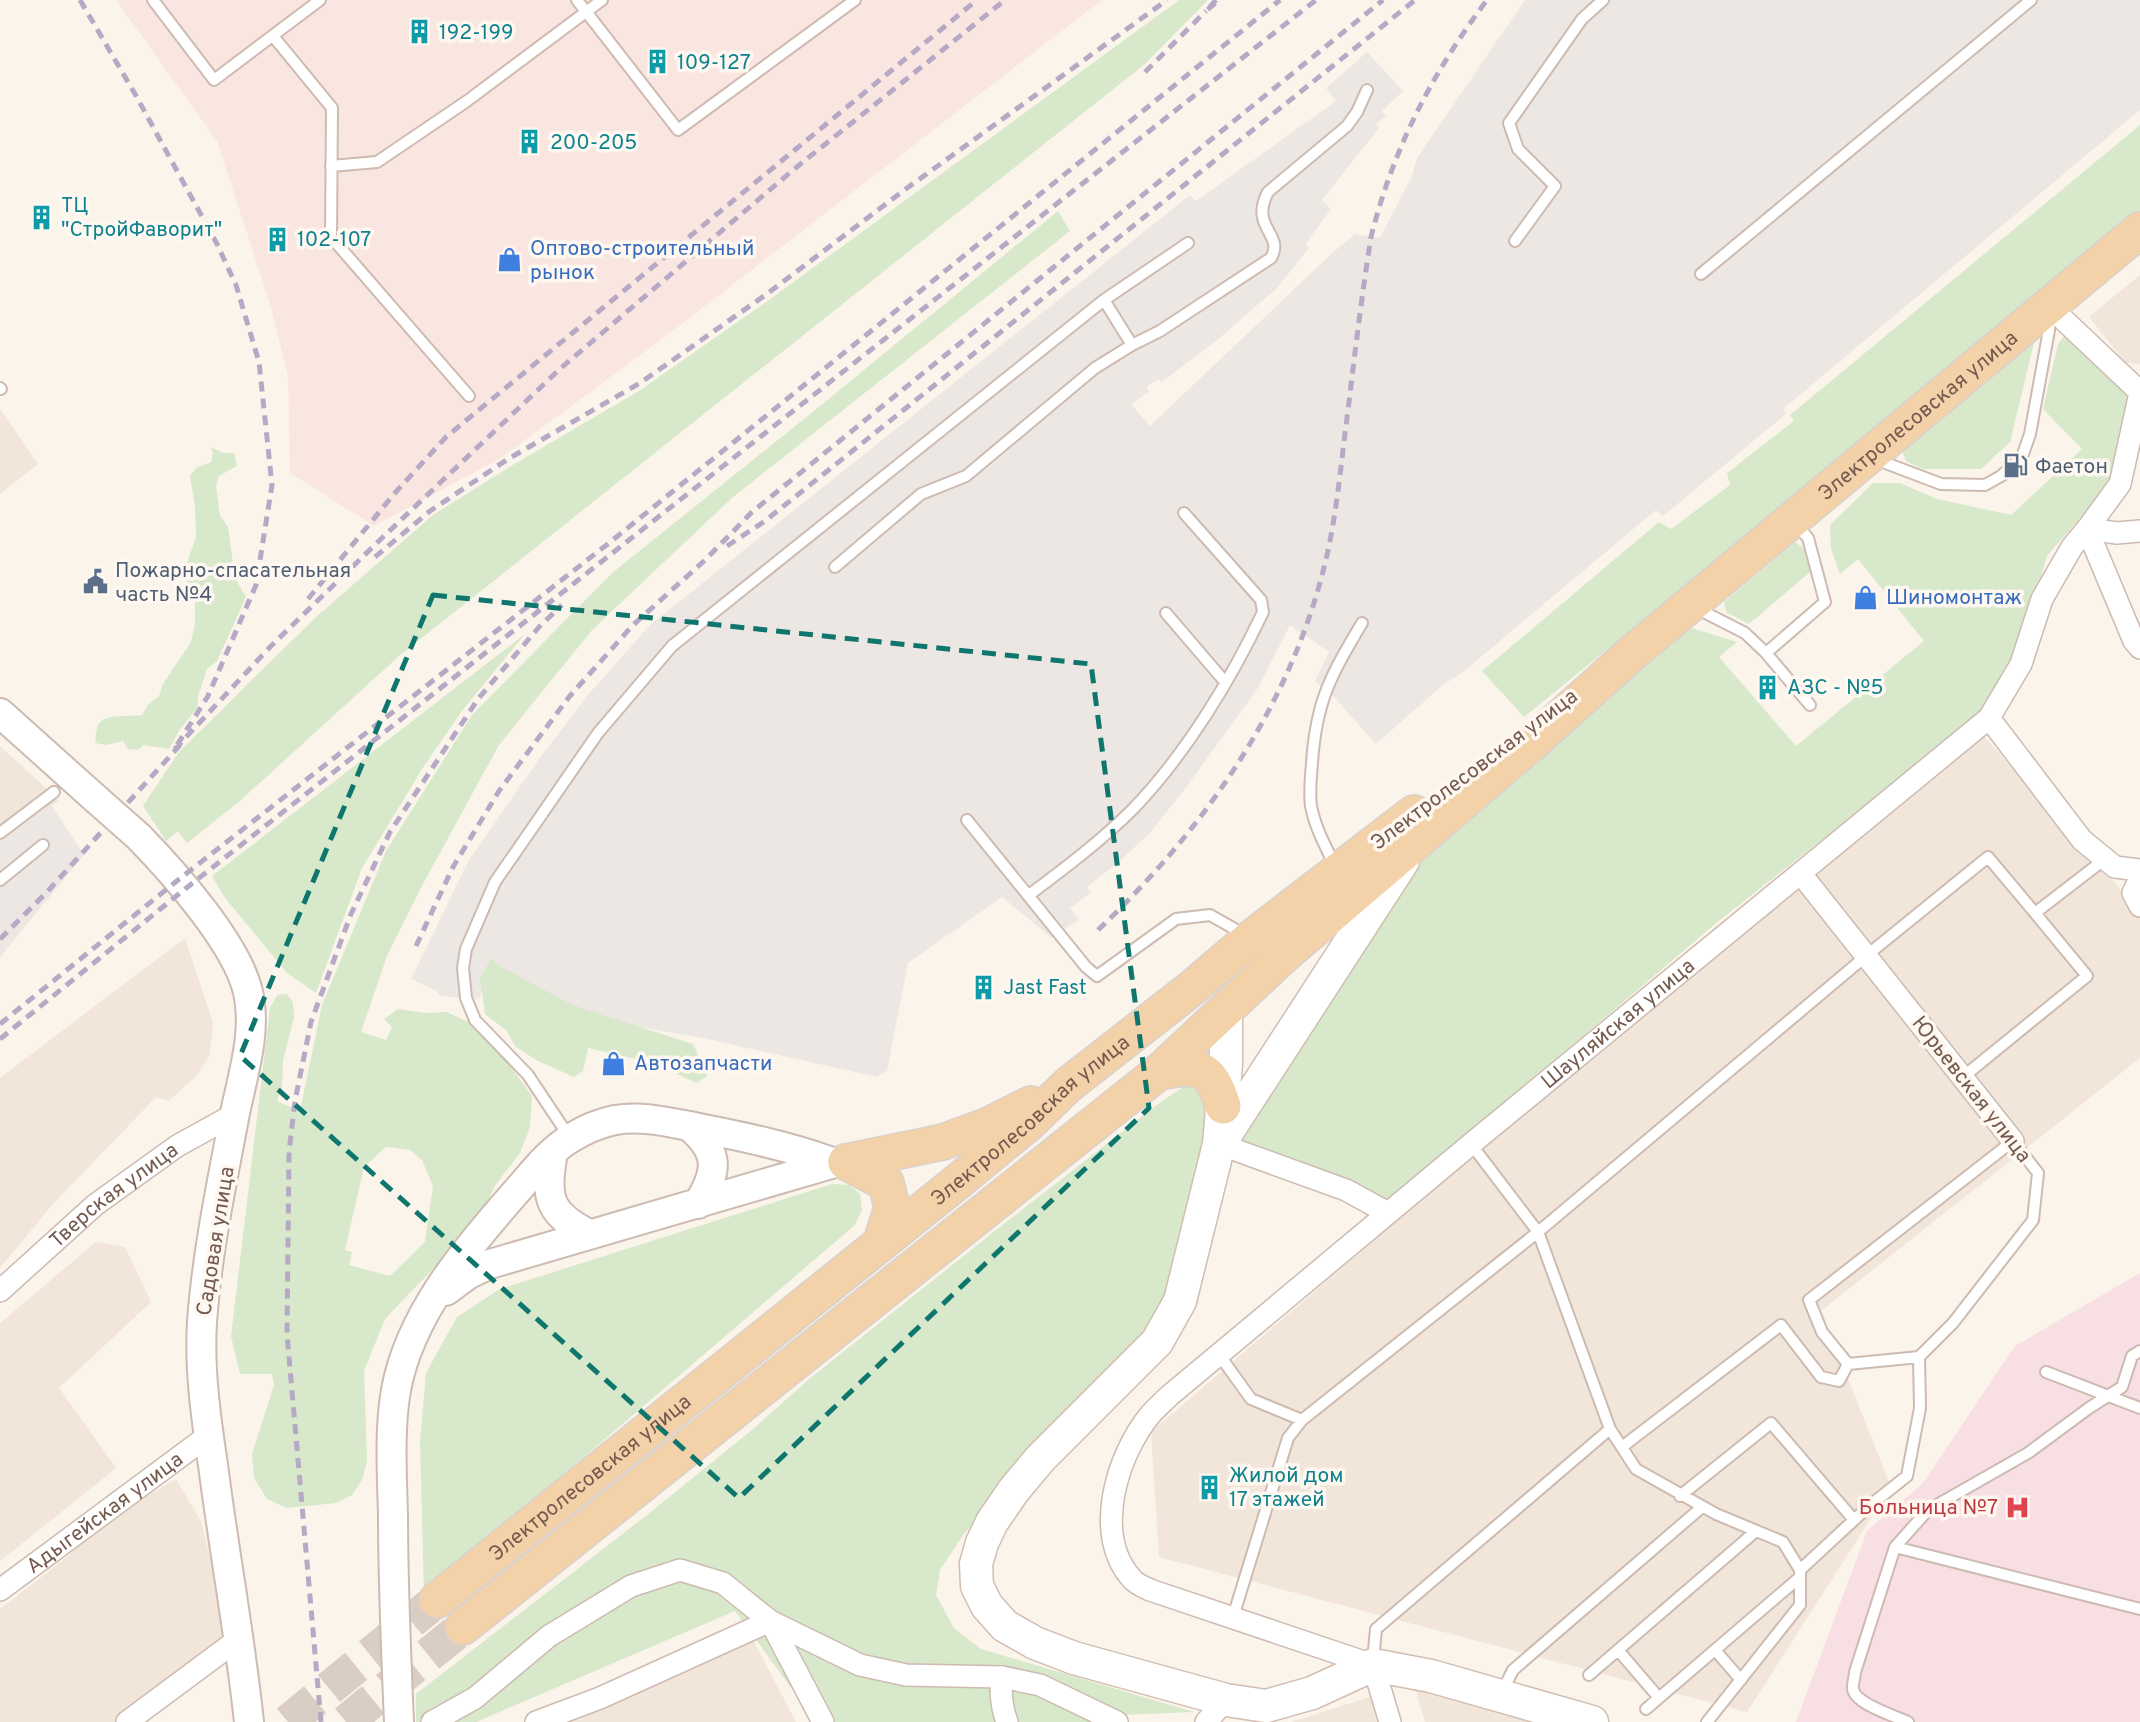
<svg xmlns="http://www.w3.org/2000/svg" width="2140" height="1722" viewBox="0 0 2140 1722" font-family="Overpass,sans-serif">
<rect width="100%" height="100%" fill="#fbf4eb"/>
<path fill="#f2e5da" d="M2140,275V364L2126,363L2089,317Z
M0,409L38,464L0,494Z
M1974,725L2140,911V1058L1821,1311L1891,1487L1747,1712L1159,1557L1151,1432Z
M0,746L59,800L0,847Z
M185,938L213,1023L210,1054L198,1074L169,1101L156,1097L52,1205L0,1268V1078Z
M96,1242L125,1247L151,1302L59,1388L116,1468L0,1561V1323Z
M176,1479L201,1521L230,1637L115,1722H0V1609L62,1561L116,1514Z
M752,1638L796,1722H569Z
M1414,1684L1530,1722H1425Z
M1373,1696L1380,1722H1291Z"/>
<path fill="#fae6e0" d="M116,0H1102L666,336L501,458L374,526L290,473L288,377L271,307L217,141Z"/>
<path fill="#ede7e3" d="M1525,0H2140V110L1783,409L1786,414L1663,516L1656,510L1463,672L1443,685L1376,744L1333,696L1315,681L1329,652L1290,625L1258,688L1184,790L1150,833L1115,865L1087,887L1091,892L1070,908L1079,919L1052,938L1002,897L908,963L887,1071L877,1077L712,1040L514,1004L500,966L478,999L440,996L435,990L411,979L469,860L539,759L587,696L651,624L1190,195L1196,201L1336,101L1326,88L1367,52L1403,91L1382,111L1386,116L1376,124L1379,128L1322,200L1331,209L1306,243L1309,248L1278,287L1217,340L1161,383L1159,379L1147,386L1149,392L1131,404L1150,426L1329,256L1355,234L1380,238L1412,176L1417,158Z
M48,800L84,855L0,957V839Z"/>
<path fill="#f8dfe4" d="M2140,1273V1722H1796L1867,1531L1923,1483L2015,1346Z"/>
<path fill="#d8e8ca" fill-rule="evenodd" d="M1179,0H1208L1145,64L399,656L241,800L187,843L178,831L166,841L143,806L179,752L316,617L433,515L511,466L639,391L769,300Z
M2140,125V217L1524,717L1482,671L1659,522L1671,529L1730,485L1727,473L1794,421L1790,415Z
M1058,211L1070,231L733,497L592,630L499,745L423,884L387,956L361,1032L386,1040L392,1027L384,1019L398,1009L425,1013L447,1012L470,1023L506,1060L532,1096L530,1127L520,1153L494,1187L484,1212L450,1251L385,1319L364,1371L367,1461L362,1480L352,1495L336,1503L287,1508L267,1499L254,1478L252,1454L274,1385L272,1374H240L231,1336L270,1008L277,995L287,994L293,1002L294,1018L283,1060L282,1088L277,1101L300,1111L322,1005L386,851L472,715L612,573L809,415ZM386,1147L410,1150L422,1160L433,1186L425,1242L390,1276L349,1265L352,1252L345,1250L364,1167Z
M2065,335L2133,397L2112,481L2047,556L2015,663L1982,713L1715,924L1386,1204L1231,1139L1414,858L1682,625L1737,642L1719,657L1796,746L1924,641L1858,559L1840,574L1831,549L1830,525L1873,483H1900L1937,499L2011,515L2082,449L2043,409L2058,344Z
M2035,339L2010,442L1981,469H1923L1906,461L1902,450Z
M211,447L223,453H234L237,466L219,476L216,486L220,516L228,527L235,578L246,597L217,661L207,669L198,696L197,708L179,731L169,749L143,745L138,750L128,749L123,741L107,745L95,743C96,738 96,729 98,725C104,713 130,717 142,715L148,705L159,696L163,684L191,642L195,623V596L183,574L196,537L195,507L190,476L196,468L211,462L213,453Z
M1795,542L1803,548L1810,572L1749,624L1726,612L1724,602Z
M525,634L462,711L424,766L362,868L316,993L287,973L225,898L212,876Z
M492,958L500,966L572,1005L693,1044L707,1076L697,1083L653,1063L588,1048L583,1071L574,1077L536,1060L515,1046L507,1031L485,1014L480,977Z
M1186,1085H1199L1211,1105L1171,1304L963,1535L940,1570L936,1595L954,1628L981,1649L1194,1712L1121,1715L1122,1722H816L735,1611L476,1722H416V1694L652,1511L753,1429L808,1380L996,1230L1158,1104Z
M832,1184L849,1185L860,1194L862,1210L855,1225L424,1594L420,1441L426,1373L457,1317L500,1289Z"/>
<g fill="none" stroke-linecap="round" stroke-linejoin="round">
<path stroke="#dacec4" stroke-width="35" stroke-dasharray="35 18" stroke-linecap="butt" d="M288,1722L437,1600
M346,1722L463,1627"/>
<defs>
<path id="service" d="M153,0L214,80L320,0
M577,0L678,130L855,0
M273,36L332,108L331,237L469,396
M331,166L377,162L467,101L602,0
M1515,241L1555,186L1518,149L1509,123L1582,19L1603,0
M1701,274L2031,0
M1104,300L1132,345L1160,331L1271,258C1285,234 1249,228 1268,192L1347,126L1357,112L1367,90
M0,388L1,389
M1875,459L1941,484L1985,485L2001,476L2022,457L2030,434L2049,330V316
M835,567L921,494L966,476L1095,368L1132,345
M1696,608L1745,633L1766,653L1825,602L1808,538L1794,522
M1166,613L1225,682
M1766,653L1810,705
M967,820L1086,967L1097,976L1176,919L1210,915L1233,928L1242,937
M0,833L54,792
M1335,866C1326,847 1315,828 1311,806C1309,792 1311,777 1312,763C1316,701 1331,675 1362,623
M0,880L43,845
M1029,895C1065,868 1101,841 1133,809C1185,755 1231,680 1263,612L1261,600L1184,513
M1963,1077L2087,976L2035,913L2105,859
M570,1138L528,1075L475,1020L466,998L463,968L466,949L495,882L598,733L672,646L1104,300L1188,243
M1220,1356L1251,1399L1302,1420L1538,1232L1471,1144
M1848,1364L1919,1357
M2046,1372L2140,1408
M1610,1429L1538,1232L1866,956L1988,857L2035,913
M1622,1447L1781,1325L1821,1377L1839,1381L1848,1364L1822,1332L1809,1300L2013,1141L2038,1173L2033,1220L1953,1323L1919,1357L1920,1408L1907,1476L1868,1507L1800,1570V1605L1707,1722
M1680,1496L1771,1423L1854,1520
M1895,1547L2140,1609
M1233,1617L1288,1438L1302,1420
M1618,1650L1659,1698
M1715,1650L1741,1680
M1373,1661L1376,1629L1610,1429L1636,1469L1716,1514L1783,1542L1800,1570
M1589,1675L1756,1531
M1502,1692L1513,1670L1702,1507
M1646,1709L1800,1577
M1908,1722C1895,1716 1855,1704 1853,1689C1852,1685 1855,1677 1855,1672L1895,1547L1928,1510L2028,1453L2089,1408L2122,1387L2132,1356L2140,1351"/>
<g id="minor">
<path d="M2049,306L2140,392"/>
<path d="M2140,393L2120,484L2087,529L2134,641L2140,648"/>
<path d="M1989,718L2082,840L2115,867L2140,870"/>
<path d="M1801,874L2013,1141"/>
<path d="M2140,878L2133,893L2140,906"/>
<path d="M1219,1144L1346,1190L1388,1213"/>
<path id="s1" d="M0,1291L95,1205L177,1146L235,1114"/>
<path id="s2" d="M0,1590L209,1435"/>
<path d="M1002,1677C1000,1693 1001,1706 1007,1722"/>
<path d="M127,1722L240,1638"/>
<path d="M432,1722L475,1698L549,1636L631,1586L680,1570L723,1583L770,1621L860,1665L906,1675L1002,1677L1040,1685L1117,1722"/>
<path d="M536,1722L600,1698L770,1621L823,1722"/>
<path d="M1206,1722L1226,1700"/>
<path id="s3" d="M1390,1722L1373,1665L1150,1590C1144,1587 1136,1584 1132,1579C1092,1535 1117,1455 1150,1415C1156,1408 1163,1402 1169,1396L1471,1144L1989,718L2021,664L2042,599L2072,547L2087,529L2117,533L2140,531"/>
</g>
<path id="tertiary" d="M0,713L96,799
M139,837C174,873 237,944 248,992C257,1032 243,1074 235,1113C222,1182 207,1252 202,1322C199,1369 206,1418 213,1465C224,1551 240,1636 249,1722
M690,1127C720,1153 718,1171 698,1204
M553,1152C545,1196 547,1213 589,1234
M446,1291L469,1274L490,1264L838,1162
M399,1722C396,1653 393,1585 393,1516C392,1475 389,1430 396,1390C410,1314 465,1250 515,1193C532,1174 549,1151 571,1138C584,1130 600,1123 615,1120C643,1115 672,1123 699,1128C744,1137 788,1146 832,1162"/>
<path id="secondary" d="M1226,1011V1064L1219,1144L1180,1301L1157,1342L1040,1459L1014,1490L992,1522L982,1543L976,1564L977,1586L987,1606L1005,1626L1035,1643L1074,1658L1226,1700L1266,1706L1312,1693L1373,1665L1431,1676L1592,1722
M1222,1140L1403,861"/>
<g id="primary">
<path d="M1159,1072C1199,1064 1210,1065 1223,1106"/>
<path d="M846,1162L943,1142L989,1125L1031,1104"/>
<path d="M846,1162L886,1183L892,1207L881,1243"/>
<path id="s4" d="M437,1600L956,1183L1030,1122L1068,1085L1192,988L1246,942L1414,813"/>
<path id="s5" d="M463,1627L1159,1072L1284,955L1534,741L1631,654L2140,230"/>
</g>
</defs>
<use href="#service" stroke="#cdbbb1" stroke-width="14"/>
<use href="#minor" stroke="#cdbbb1" stroke-width="24"/>
<use href="#tertiary" stroke="#cdbbb1" stroke-width="32"/>
<use href="#secondary" stroke="#d2bdb1" stroke-width="35"/>
<use href="#primary" stroke="#d8d1ce" stroke-width="38"/>
<use href="#service" stroke="#fff" stroke-width="10"/>
<use href="#minor" stroke="#fff" stroke-width="21"/>
<use href="#tertiary" stroke="#fff" stroke-width="28"/>
<use href="#secondary" stroke="#fff" stroke-width="32"/>
<use href="#primary" stroke="#f4d2a9" stroke-width="35"/>
<path stroke="#b6a9c5" stroke-width="5" stroke-dasharray="10 7" stroke-linecap="butt" d="M80,0L135,94L217,244L236,285L259,362L272,485L256,585L208,696L174,750L271,646L383,537L561,368L793,170L1005,0
M1216,0L1206,11L1219,0
M1145,72L1206,11
M727,546L765,521L1415,0
M375,557L430,511L508,459L640,383L764,296L903,191L1167,0
M308,599L394,494L446,437L977,0
M1098,930C1208,826 1297,697 1329,546C1338,501 1342,455 1348,410C1355,352 1362,294 1371,237C1393,149 1432,73 1487,0
M0,939L47,892L181,744
M416,946L453,867L499,791L569,697L633,625L704,561L752,512L1383,0
M0,1024L178,880L609,543L1280,0
M0,1039L185,889L1316,0
M321,1722L287,1334L289,1152L295,1101L311,1022L351,914L390,832L478,699L539,627L562,605"/>
<defs>
<path id="tertiary-bridge" d="M96,799L139,837"/>
</defs>
<use href="#tertiary-bridge" stroke="#cdbbb1" stroke-width="32" stroke-linecap="butt"/>
<use href="#tertiary-bridge" stroke="#fff" stroke-width="28"/>
</g>
<path fill="none" stroke="#0f766e" stroke-width="5" stroke-dasharray="14 9" stroke-linejoin="round" d="M433,595L1091,664L1149,1108L739,1498L240,1056Z"/>
<defs>
<symbol id="building-bare" viewBox="-9 -9 18 18"><path d="M-4-6H4V6H1V3H-1V6H-4ZM-2.5-4.3h1.7v1.8h-1.7ZM.8-4.3h1.7v1.8H.8ZM-2.5-1h1.7V.8h-1.7ZM.8-1h1.7V.8H.8Z" fill="#0f9aa8" stroke="#fef8f1" stroke-width="2.5" paint-order="stroke"/></symbol>
<symbol id="shop-bare" viewBox="-9 -9 18 18"><path d="M-5-2.5h2.3a2.7 3.5 0 0 1 5.4 0H5L5.5 6h-11ZM-1.5-2.5h3a1.5 2.3 0 0 0-3 0Z" fill="#3f7fe0" stroke="#fef8f1" stroke-width="2.5" paint-order="stroke"/></symbol>
<symbol id="fuel-bare" viewBox="-9 -9 18 18"><path d="M-5.5-6h7V0h2V4h1.3V-2.5L3-4.5l.8-.8L6-3V5H2.5V1h-1V6h-7ZM-4.2-4.7v3.2H.2V-4.7Z" fill="#5c6f8a" stroke="#fef8f1" stroke-width="2.5" paint-order="stroke"/></symbol>
<symbol id="civic-bare" viewBox="-9 -9 18 18"><path d="M-.6-6.5H3V-4.5H.6V-3L4-1V1h2V6H-6V1h2V-1L-.6-3ZM-1.2 2.5V6h2.4V2.5Z" fill="#5c6f8a" stroke="#fef8f1" stroke-width="2.5" paint-order="stroke"/></symbol>
<symbol id="hospital-bare" viewBox="-9 -9 18 18"><path d="M-5-5h3v3.5h4V-5h3V5h-3V1.5h-4V5h-3Z" fill="#e0444e" stroke="#fef8f1" stroke-width="2.5" paint-order="stroke"/></symbol>
</defs>
<g fill-rule="evenodd">
<use href="#building-bare" x="402" y="14" width="35" height="35"/>
<use href="#building-bare" x="640" y="44" width="35" height="35"/>
<use href="#building-bare" x="512" y="124" width="35" height="35"/>
<use href="#building-bare" x="24" y="200" width="35" height="35"/>
<use href="#building-bare" x="260" y="222" width="35" height="35"/>
<use href="#shop-bare" x="492" y="242" width="35" height="35"/>
<use href="#fuel-bare" x="1998" y="448" width="35" height="35"/>
<use href="#civic-bare" x="78" y="564" width="35" height="35"/>
<use href="#shop-bare" x="1848" y="580" width="35" height="35"/>
<use href="#building-bare" x="1750" y="670" width="35" height="35"/>
<use href="#building-bare" x="966" y="970" width="35" height="35"/>
<use href="#shop-bare" x="596" y="1046" width="35" height="35"/>
<use href="#building-bare" x="1192" y="1470" width="35" height="35"/>
<use href="#hospital-bare" x="2000" y="1490" width="35" height="35"/>
</g>
<g text-anchor="middle" stroke-width="7" stroke-linejoin="round" paint-order="stroke">
<g font-size="21" fill="#0d838f" stroke="#fef8f1" text-anchor="start">
<text x="439" y="39">192-199</text>
<text x="677" y="69">109-127</text>
<text x="550" y="149">200-205</text>
<text x="61" y="212">ТЦ<tspan x="61" dy="24">"СтройФаворит"</tspan></text>
<text x="297" y="246">102-107</text>
<text x="1787" y="694">АЗС - №5</text>
<text x="1003" y="994">Jast Fast</text>
<text x="1229" y="1482">Жилой дом<tspan x="1229" dy="24">17 этажей</tspan></text>
</g>
<g font-size="21" fill="#366cbe" stroke="#fef8f1" text-anchor="start">
<text x="530" y="255">Оптово-строительный<tspan x="530" dy="24">рынок</tspan></text>
<text x="1886" y="604">Шиномонтаж</text>
<text x="634" y="1070">Автозапчасти</text>
</g>
<g font-size="21" fill="#755a4f" stroke="#fef8f1">
<text dy="7" stroke="none"><textPath href="#s5" startOffset="1894">Электролесовская улица</textPath></text>
<text transform="translate(1474 769) rotate(-37)" y="7">Электролесовская улица</text>
<text dy="7" stroke="none"><textPath href="#s3" startOffset="1104">Шауляйская улица</textPath></text>
<text transform="translate(1972 1089) rotate(52)" y="7">Юрьевская улица</text>
<text dy="7" stroke="none"><textPath href="#s4" startOffset="763">Электролесовская улица</textPath></text>
<text dy="7" stroke="none"><textPath href="#s1" startOffset="149">Тверская улица</textPath></text>
<text transform="translate(215 1241) rotate(-81)" y="7">Садовая улица</text>
<text dy="7" stroke="none"><textPath href="#s4" startOffset="196">Электролесовская улица</textPath></text>
<text dy="7" stroke="none"><textPath href="#s2" startOffset="130">Адыгейская улица</textPath></text>
</g>
<g font-size="21" fill="#4e5e75" stroke="#fef8f1" text-anchor="start">
<text x="2035" y="473">Фаетон</text>
<text x="115" y="577">Пожарно-спасательная<tspan x="115" dy="24">часть №4</tspan></text>
</g>
<g font-size="21" fill="#be3a42" stroke="#fef8f1" text-anchor="end">
<text x="1998" y="1514">Больница №7</text>
</g>
</g>
</svg>
